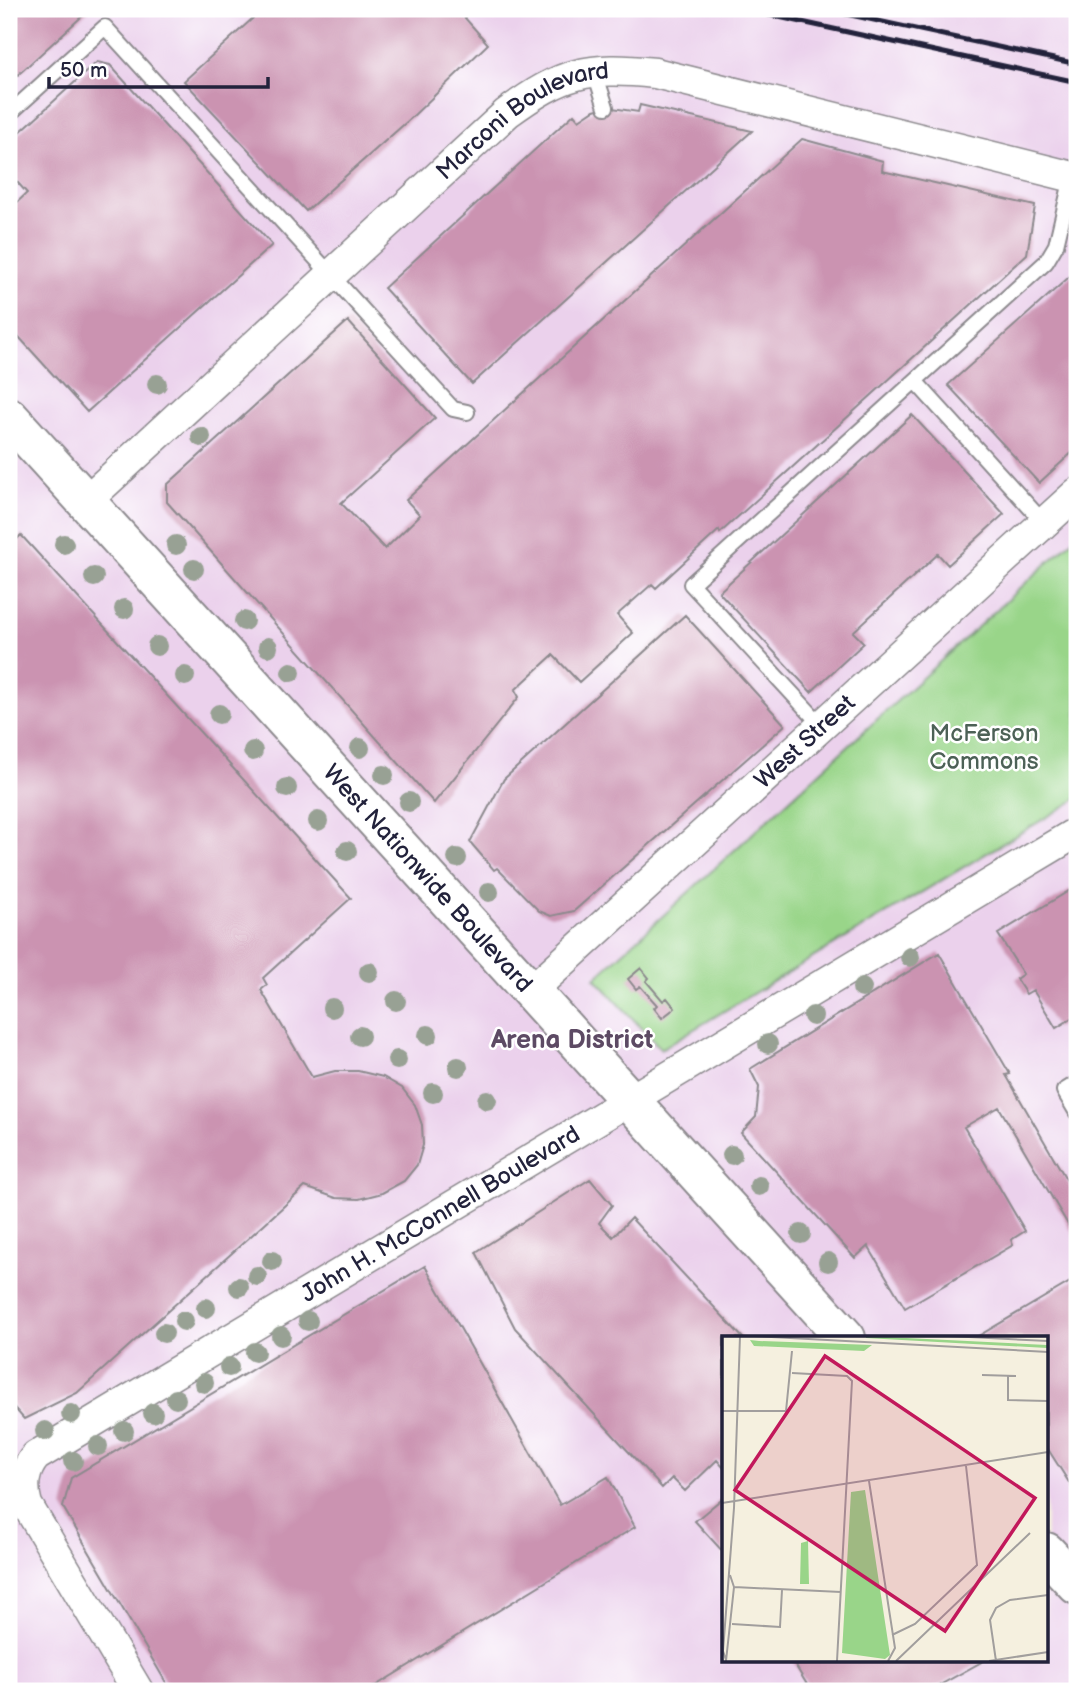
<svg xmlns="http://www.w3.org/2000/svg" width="1086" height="1700" viewBox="0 0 1086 1700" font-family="'Balsamiq Sans',sans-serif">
<rect width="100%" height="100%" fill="#fff"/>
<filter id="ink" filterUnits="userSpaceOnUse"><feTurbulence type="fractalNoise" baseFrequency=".0143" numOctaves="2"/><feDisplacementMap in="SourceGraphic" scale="14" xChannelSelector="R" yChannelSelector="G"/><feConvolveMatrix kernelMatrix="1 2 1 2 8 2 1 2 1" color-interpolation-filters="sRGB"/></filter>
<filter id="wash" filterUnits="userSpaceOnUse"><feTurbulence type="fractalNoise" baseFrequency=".00686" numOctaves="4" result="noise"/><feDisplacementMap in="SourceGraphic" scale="28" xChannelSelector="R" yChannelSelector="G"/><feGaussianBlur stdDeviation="1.57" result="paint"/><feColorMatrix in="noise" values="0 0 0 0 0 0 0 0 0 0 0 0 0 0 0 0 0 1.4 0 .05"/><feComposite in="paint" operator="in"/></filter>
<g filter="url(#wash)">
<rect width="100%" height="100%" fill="#f5f0df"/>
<path fill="#ebd1ec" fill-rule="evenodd" d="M9,9H1077V536L596,978L661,1049L1077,799V1691H9ZM724,1338H1046V1660H724Z"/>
<path fill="#99d589" stroke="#5e7c62" stroke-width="2" d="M1077,536V799L661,1049L595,978Z"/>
<g id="blocks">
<path fill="#cb93b1" d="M9,9H90L9,83Z
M263,9H457L488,44L410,119L306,211L184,81Z
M97,62L110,65L272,245L87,412L9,326V210L27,193L9,173V142Z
M640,105L752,131L472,384L384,288L574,114L579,120L594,110L606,107L638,112Z
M802,139L883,161L882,171L1035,206L1027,254L720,533L719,530L656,588L652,584L617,615L633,633L579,682L553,655L515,690L519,697L434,803L167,502V485L348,321L435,418L341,503L385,549L420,515L406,500Z
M1077,270V448L1039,483L948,385Z
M912,415L1004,514L948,565L938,554L853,632L864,643L811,692L719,592Z
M21,535L351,898L263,978L267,985L261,990L312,1077L335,1071H358L383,1077L402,1088L415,1105L422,1125L423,1145L417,1165L404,1181L382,1193L359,1199L336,1198L305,1187L77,1393L24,1419L9,1402V547Z
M685,615L785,725L574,911L551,916L539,911L497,868L494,870L470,842L504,779Z
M1077,886V1015L1056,1028L1033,990L1026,994L1016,979L1023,974L998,934Z
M939,953L1010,1074L1006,1075L1077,1198V1240L999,1107L964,1127L1025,1231L1011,1240L1013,1245L905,1308L868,1246L855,1258L741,1133L756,1117L759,1087L750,1069Z
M641,968L649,978L646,981L663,1001L667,998L675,1008L662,1018L654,1008L657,1005L640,986L636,989L628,979Z
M590,1179L612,1205L599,1223L613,1237L631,1218L743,1338H724V1468L717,1460L685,1491L672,1478L662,1488L515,1328L476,1252Z
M425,1266L560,1505L608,1477L635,1527L367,1691H171L63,1507L71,1478Z
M1077,1278V1495L1046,1446V1338H975Z
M724,1497V1553L695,1521Z
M792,1660H985L929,1691H811Z"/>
</g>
</g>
<g filter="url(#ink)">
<use href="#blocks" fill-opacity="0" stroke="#8c898d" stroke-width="2"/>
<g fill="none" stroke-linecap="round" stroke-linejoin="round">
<defs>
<path id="lane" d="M594,70L606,107
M9,114L105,27L453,409L467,412
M915,381L1044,523
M822,726L691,584L1046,262L1056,245L1072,177
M1077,1083L1064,1091L1077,1113"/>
<g id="street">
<path id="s1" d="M86,501L507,113C563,72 587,66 655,73L1077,178"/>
<path id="s2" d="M532,990L1077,493"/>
<path id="s3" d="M138,1691L27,1505C22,1487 23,1471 36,1456L1077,832"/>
</g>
<g id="secondary">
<path id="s4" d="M9,417L846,1338"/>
<path d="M1046,1552L1077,1585"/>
</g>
</defs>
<use href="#lane" stroke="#8c898d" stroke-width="18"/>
<use href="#street" stroke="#8c898d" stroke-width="33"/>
<use href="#secondary" stroke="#8c898d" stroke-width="42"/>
<use href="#lane" stroke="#fff" stroke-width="14"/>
<use href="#street" stroke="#fff" stroke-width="30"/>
<use href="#secondary" stroke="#fff" stroke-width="38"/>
<path stroke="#22223b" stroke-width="5" d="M742,9L1077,82
M823,9L1077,64"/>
</g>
<g fill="#98a194">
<circle cx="157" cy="384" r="10"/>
<circle cx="201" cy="437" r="10"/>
<circle cx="64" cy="544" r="10"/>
<circle cx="176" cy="545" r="10"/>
<circle cx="194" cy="569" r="10"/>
<circle cx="94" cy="577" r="10"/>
<circle cx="124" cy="609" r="10"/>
<circle cx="244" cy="621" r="10"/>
<circle cx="157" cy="646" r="10"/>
<circle cx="268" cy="647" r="10"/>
<circle cx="291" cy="672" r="10"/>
<circle cx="185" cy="676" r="10"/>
<circle cx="219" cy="714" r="10"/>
<circle cx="360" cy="748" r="10"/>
<circle cx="253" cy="751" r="10"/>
<circle cx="384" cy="775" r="10"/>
<circle cx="287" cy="788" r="10"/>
<circle cx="409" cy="802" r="10"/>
<circle cx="318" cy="821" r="10"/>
<circle cx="347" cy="851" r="10"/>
<circle cx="457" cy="858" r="10"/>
<circle cx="489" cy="892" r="10"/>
<circle cx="910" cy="957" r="10"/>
<circle cx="369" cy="972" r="10"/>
<circle cx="862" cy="988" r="10"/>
<circle cx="396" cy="1001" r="10"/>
<circle cx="332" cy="1008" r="10"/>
<circle cx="813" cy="1016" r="10"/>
<circle cx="428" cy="1035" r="10"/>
<circle cx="360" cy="1036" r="10"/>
<circle cx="768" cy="1044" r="10"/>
<circle cx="397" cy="1060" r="10"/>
<circle cx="458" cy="1067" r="10"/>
<circle cx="433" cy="1093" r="10"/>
<circle cx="487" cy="1100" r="10"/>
<circle cx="732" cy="1155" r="10"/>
<circle cx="759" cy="1186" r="10"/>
<circle cx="801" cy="1234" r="10"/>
<circle cx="272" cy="1261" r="10"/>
<circle cx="828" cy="1262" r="10"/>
<circle cx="257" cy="1276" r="10"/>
<circle cx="239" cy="1287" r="10"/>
<circle cx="206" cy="1308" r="10"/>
<circle cx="184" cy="1321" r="10"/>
<circle cx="308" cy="1321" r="10"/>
<circle cx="164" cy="1333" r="10"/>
<circle cx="281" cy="1336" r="10"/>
<circle cx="255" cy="1352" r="10"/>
<circle cx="229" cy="1367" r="10"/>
<circle cx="204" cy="1383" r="10"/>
<circle cx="176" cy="1399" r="10"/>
<circle cx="153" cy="1413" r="10"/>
<circle cx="71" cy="1414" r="10"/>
<circle cx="45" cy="1431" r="10"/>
<circle cx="124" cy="1431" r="10"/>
<circle cx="98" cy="1446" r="10"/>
<circle cx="73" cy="1461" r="10"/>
</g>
</g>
<g text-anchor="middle" stroke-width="5" stroke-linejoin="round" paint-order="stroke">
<g font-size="24" fill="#22223b" stroke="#fff">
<text dy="8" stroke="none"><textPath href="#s1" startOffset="583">Marconi Boulevard</textPath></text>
<text dy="8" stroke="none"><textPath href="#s2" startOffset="369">West Street</textPath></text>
<text dy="8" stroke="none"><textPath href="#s4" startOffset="623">West Nationwide Boulevard</textPath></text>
<text dy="8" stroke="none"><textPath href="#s3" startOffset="740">John H. McConnell Boulevard</textPath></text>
</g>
<g font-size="24" fill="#4c6156" stroke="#fff">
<text x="984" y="741">McFerson<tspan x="984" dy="28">Commons</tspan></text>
</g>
<g font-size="26" font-weight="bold" fill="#5d4a64" stroke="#fff">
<text x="572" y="1048">Arena District</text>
</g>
</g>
<g transform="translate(722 1336)">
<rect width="326" height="326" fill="#f5f0df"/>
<path d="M144,0L325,9V12L144,2ZM28,4L37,5L150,9L142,15L32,10ZM143,154L168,319L163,323L120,317L129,156ZM86,205L87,248H78L79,207Z" fill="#99d589"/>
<path fill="none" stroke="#a19e9d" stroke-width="2" d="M32,0L326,16M227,0L326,5M70,37L125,40L130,45L115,325M260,39L294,40M286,40V64L326,65M0,75H64L70,15M147,145L173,312L166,325M0,167L326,116M12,251L119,256M10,288L58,291L60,254M170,299L193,288L255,229L244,130M4,324L1,315L12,172L18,0M4,325L12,251L8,239M174,325L308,197M267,325L326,316M274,325L268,284L274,272L288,264L326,259"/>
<path fill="#c2185b" fill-opacity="0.15" stroke="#c2185b" stroke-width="3.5" d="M103,20L313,162L223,295L13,154Z"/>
<rect width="326" height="326" fill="none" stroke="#22223b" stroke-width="3.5"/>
</g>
<rect width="1086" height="1700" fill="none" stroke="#fff" stroke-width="35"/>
<path d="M49 77v10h219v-10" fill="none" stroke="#22223b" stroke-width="3.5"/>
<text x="60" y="77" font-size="21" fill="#22223b" stroke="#ffffff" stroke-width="5" paint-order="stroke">50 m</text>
</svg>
